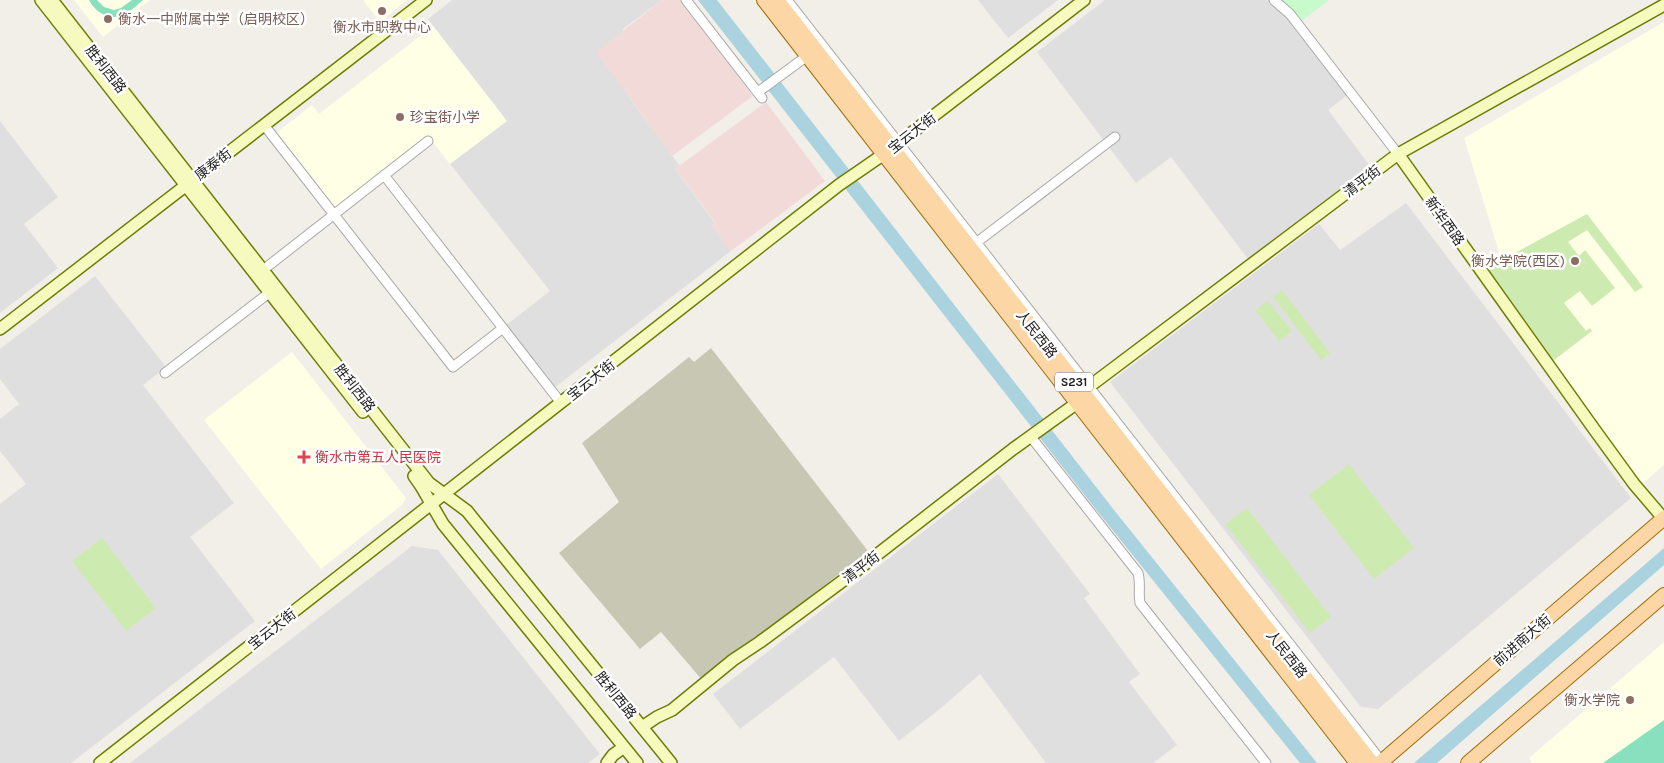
<svg xmlns="http://www.w3.org/2000/svg" width="1664" height="763" viewBox="0 0 1664 763" font-family="Karla,'Noto Sans SC',sans-serif">
<rect width="100%" height="100%" fill="#f2efe9"/>
<path fill="#e0dfdf" d="M452,0H662L623,29L630,99L680,166L675,169L715,223L712,225L731,251L554,388L505,326L550,291L450,164L507,121L428,19Z
M978,0H1058L1008,38Z
M1105,0H1275L1296,26L1302,21L1354,90L1328,110L1370,166L1248,259L1171,157L1136,183L1037,52Z
M0,121L58,197L24,224L58,268L0,313Z
M1406,203L1631,498L1378,709L1361,707L1110,382L1319,224L1340,250Z
M95,276L166,367L143,385L234,503L190,537L255,621L71,763H0V504L26,484L0,451V419L19,404L0,379V349Z
M998,474L1090,594L1084,598L1140,674L1129,682L1177,745L1153,763H1046L980,674L941,708L899,741L834,657L740,729L713,694Z
M412,546L438,550L600,754L588,763H130Z"/>
<path fill="#f2dad9" d="M662,0H681L753,96L672,156L596,52Z
M766,102L825,181L731,251L711,225L715,222L675,169Z"/>
<path fill="#ffffe5" d="M74,0H150L103,37Z
M363,0H407L380,22Z
M1664,22V465L1636,489L1473,271L1499,252L1464,138Z
M433,26L507,121L450,164L429,137L335,209L276,133L312,105L319,114Z
M292,352L406,498L403,504L321,569L204,420Z
M1664,642V763H1532L1529,758Z"/>
<path fill="#c7c7b4" d="M711,348L868,551L703,681L661,632L640,649L559,553L619,502L582,443L689,357L694,362Z"/>
<path fill="#cdebb0" d="M1587,214L1643,287L1635,292L1587,230L1568,242L1579,256L1585,250L1615,288L1592,306L1580,291L1564,303L1586,331L1590,328L1592,331L1545,367L1476,274Z
M1282,290L1330,353L1321,360L1273,297Z
M1268,301L1292,331L1279,341L1255,310Z
M1349,464L1414,548L1374,579L1309,495Z
M1247,508L1331,617L1310,633L1225,524Z
M102,538L156,608L126,631L72,561Z"/>
<path fill="#c8facc" d="M1275,0H1329L1295,26Z"/>
<path fill="#88e0be" d="M89,0H97L104,7L114,10L121,8L132,0H143C137,5 130,12 123,15C109,21 95,12 89,0Z
M1664,720V763H1603Z"/>
<path fill="#aad3df" d="M698,0H717L1114,510L1317,763H1300L1094,507Z
M1664,548V565L1437,763H1414Z"/>
<g fill="none" stroke-linecap="round" stroke-linejoin="round">
<defs>
<path id="street" d="M686,0L762,98
M787,0L1382,762
M1274,0L1290,14L1398,154
M758,92L807,56
M264,125L453,367L503,328
M384,175L561,403
M972,246L1115,137
M263,270L428,141
M165,373L269,293
M1031,437L1138,573C1141,584 1138,593 1140,603L1266,763"/>
<path id="secondary" d="M41,0L363,412
M52,0L429,483L467,511L671,763
M1398,154L1594,429L1634,484L1663,518
M0,329L426,0
M1082,392L1398,154L1664,5
M414,476L421,486L443,524L637,763
M642,727L657,717L672,710L733,660L760,642L856,571L1013,449L1077,403
M100,763L839,185L884,154L1084,0
M607,763L613,755L624,747"/>
<path id="primary" d="M764,0L1357,763
M777,0L1372,763
M1380,763L1664,518
M1468,763L1664,595"/>
</defs>
<use href="#street" stroke="#a9a9a9" stroke-width="11"/>
<use href="#secondary" stroke="#707d05" stroke-width="14"/>
<use href="#primary" stroke="#a06b00" stroke-width="16"/>
<use href="#street" stroke="#fff" stroke-width="9"/>
<use href="#secondary" stroke="#f7fabf" stroke-width="11"/>
<use href="#primary" stroke="#fcd6a4" stroke-width="14"/>
</g>
<g fill="#8d6e63" stroke="#fff" stroke-width="2">
<circle cx="382" cy="11" r="5"/>
<circle cx="108" cy="19" r="5"/>
<circle cx="400" cy="117" r="5"/>
<circle cx="1575" cy="261" r="5"/>
<circle cx="1630" cy="700" r="5"/>
</g>
<path fill="#e0444e" stroke="#fff" stroke-width="2" d="M301.5 449.5h5v5h5v5h-5v5h-5v-5h-5v-5h5z"/>
<g text-anchor="middle" stroke-width="5" stroke-linejoin="round" paint-order="stroke">
<rect fill="#fff" stroke="#646464" stroke-width="1" x="1055" y="372.5" width="38" height="19" rx="4"/>
<g font-size="12" font-weight="bold" fill="#222">
<text x="1074" y="386">S231</text>
</g>
<g font-size="14" fill="#785e54" stroke="#fff" text-anchor="start">
<text x="118" y="24">衡水一中附属中学（启明校区）</text>
<text x="382" y="32" text-anchor="middle">衡水市职教中心</text>
<text x="410" y="122">珍宝街小学</text>
<text x="1565" y="266" text-anchor="end">衡水学院(西区)</text>
<text x="1620" y="705" text-anchor="end">衡水学院</text>
</g>
<g font-size="14" fill="#222" stroke="#fff">
<text transform="translate(106 69) rotate(52)" y="5">胜利西路</text>
<text transform="translate(912 133) rotate(-38)" y="5">宝云大街</text>
<text transform="translate(213 164) rotate(-38)" y="5">康泰街</text>
<text transform="translate(1362 181) rotate(-37)" y="5">清平街</text>
<text transform="translate(1445 221) rotate(55)" y="5">新华西路</text>
<text transform="translate(1037 334) rotate(52)" y="5">人民西路</text>
<text transform="translate(591 380) rotate(-38)" y="5">宝云大街</text>
<text transform="translate(355 388) rotate(52)" y="5">胜利西路</text>
<text transform="translate(861 567) rotate(-37)" y="5">清平街</text>
<text transform="translate(272 629) rotate(-38)" y="5">宝云大街</text>
<text transform="translate(1522 640) rotate(-41)" y="5">前进南大街</text>
<text transform="translate(1287 654) rotate(52)" y="5">人民西路</text>
<text transform="translate(616 695) rotate(51)" y="5">胜利西路</text>
</g>
<g font-size="14" fill="#be3a42" stroke="#fff" text-anchor="start">
<text x="315" y="462">衡水市第五人民医院</text>
</g>
</g>
</svg>
